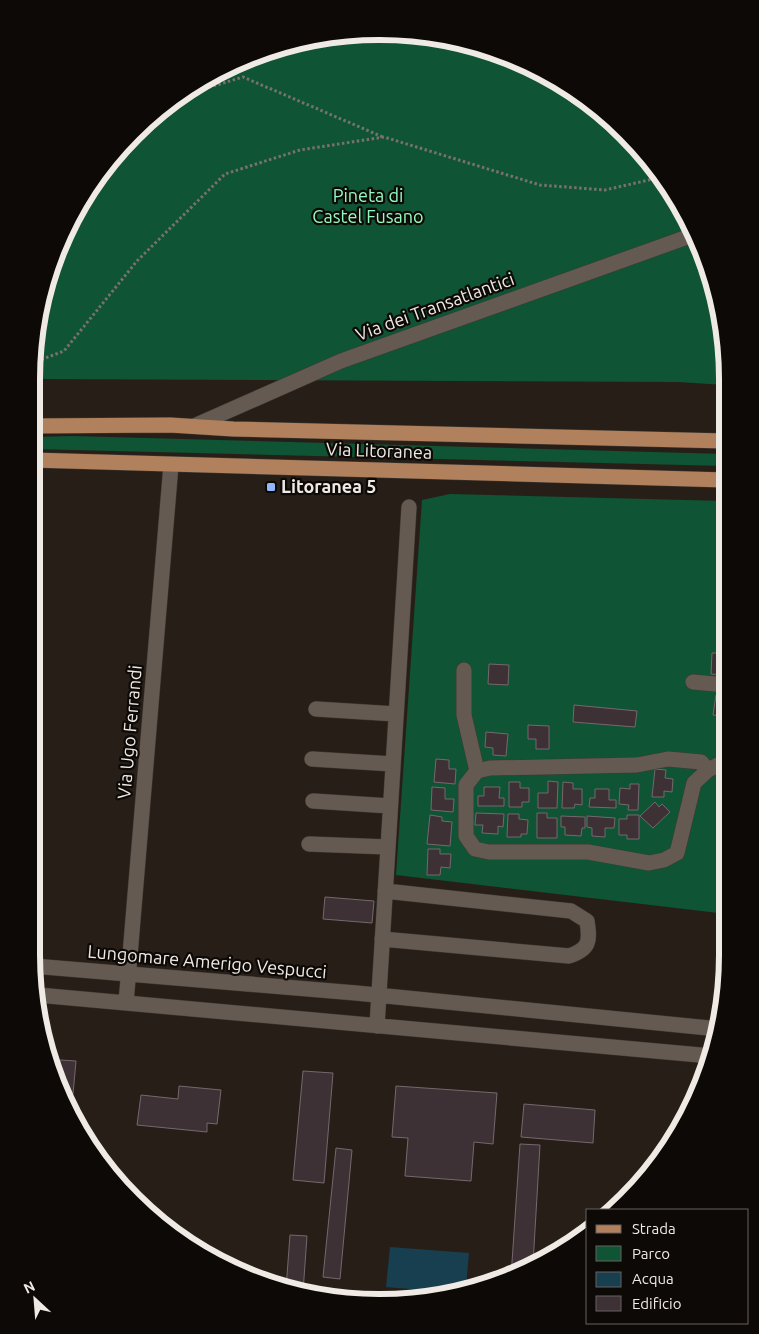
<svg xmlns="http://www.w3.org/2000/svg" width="759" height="1334" viewBox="0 0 759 1334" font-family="Ubuntu,sans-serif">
<rect width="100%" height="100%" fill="#271f17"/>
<path fill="#0f5434" d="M357,32L425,34L492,50L554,78L626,133L669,186L709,267L725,334V385L678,382L32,379C32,250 110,124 226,67C267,47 312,39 357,32Z
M73,436L725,454V466L32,449V437Z
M450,494L725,501L727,914L396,875L422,500Z"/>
<path fill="#183f4f" d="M390,1247L469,1253L466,1287L446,1292L386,1287Z"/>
<path fill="#3d3136" stroke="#75686e" d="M712,653H726V675L711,674Z
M489,664L509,665L508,685L488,684Z
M716,695H726V716L713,715Z
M574,705L637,711L635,727L573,722Z
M528,725L549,726V749H536V739H528Z
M486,732L508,734L506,756L493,755V748L485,747Z
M436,759L449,760V769H456L455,784L434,782Z
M655,769L666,770L665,778L673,779L672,792L664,791V797H652Z
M548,781L558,782L557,808H538V793H548Z
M509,782H520V788H529V802H522V807H509Z
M563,782L573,783V789H582V805L575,804L574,808H562Z
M630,784H639L638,810H628L629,805L619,804L620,788L630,789Z
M432,787L445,788V799H454L453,812L431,810Z
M484,787H500L499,798H504V806H478V796H484Z
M595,789H609V800H616V808L589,807L590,798H595Z
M655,802L659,807L662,804L670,812L653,828L640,816Z
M476,813L504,814L503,827L498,826V834L482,833L483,825H475Z
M537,813H547V818H557V838H537Z
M508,814H519V819L528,820L527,834H521V837H507Z
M430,815L442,817V821L452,822L450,846L427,844Z
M627,815H639V839H627V835H619V819H627Z
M561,816L585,817V828H582L581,836L565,835V827H561Z
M587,816L615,818L614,828H605V837L592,836V828L587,827Z
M428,849H440V854H451L450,868L441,867L440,875H427Z
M325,897L374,901L372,923L323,919Z
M60,1060L76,1061L73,1094L64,1093L58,1082Z
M303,1071L333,1073L324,1183L293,1180Z
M179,1086L221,1090L217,1124L207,1123V1132L137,1125L141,1095L178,1099Z
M396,1086L497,1093L493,1144L474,1142L471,1181L405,1176L408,1138L392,1137Z
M524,1104L595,1110L593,1143L521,1137Z
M520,1144L540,1145L533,1264L511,1277Z
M336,1148L352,1150L340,1279L323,1277Z
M290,1235L307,1236L303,1292L286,1289Z"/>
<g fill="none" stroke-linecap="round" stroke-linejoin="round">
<defs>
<path id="minor" d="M194,426L341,361L693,235
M464,670V715L477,771
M693,682L726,685
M316,709L396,714
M312,759L393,764
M708,770L701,762L668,759L637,765L490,768L477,771L466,785V836L475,849L489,852H588L649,863L664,860L677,853L694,783L708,770L726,761
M313,801L390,806
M309,844L388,847
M382,939L569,956C590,949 590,941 587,921L571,911L385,891
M33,966L356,993L719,1029
M38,995L711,1056
M126,1003L171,465
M377,1026L409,507"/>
<path id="major" d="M32,426L170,425L233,429L725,441
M32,460L725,480"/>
</defs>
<use href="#minor" stroke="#413a36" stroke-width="16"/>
<use href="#major" stroke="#413a36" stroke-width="16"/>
<path stroke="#79726b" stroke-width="3" stroke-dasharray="2.5 2.5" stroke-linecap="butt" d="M180,96L243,77L383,137
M32,363L64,351L137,261L225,174L300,150L384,137L540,185L605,190L662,177"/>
<use href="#minor" stroke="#645a52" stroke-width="15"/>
<use href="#major" stroke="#b0815c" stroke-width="15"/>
</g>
<rect fill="#92b7fd" stroke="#0d0906" stroke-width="2" x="266" y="482" width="10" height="10" rx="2.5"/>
<g text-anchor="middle" stroke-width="4.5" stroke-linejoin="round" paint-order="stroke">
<g font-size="18" fill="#93fabf" stroke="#0d0906">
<text x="368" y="202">Pineta di<tspan x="368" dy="21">Castel Fusano</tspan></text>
</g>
<g font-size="18" fill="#f0eae5" stroke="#0d0906">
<text transform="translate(435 307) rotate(-20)" y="6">Via dei Transatlantici</text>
<text transform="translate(379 451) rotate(2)" y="6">Via Litoranea</text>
<text transform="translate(130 732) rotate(-85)" y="6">Via Ugo Ferrandi</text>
<text transform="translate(207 962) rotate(5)" y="6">Lungomare Amerigo Vespucci</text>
</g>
<g font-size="18" font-weight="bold" fill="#f0eae5" stroke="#0d0906" text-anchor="start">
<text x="281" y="493">Litoranea 5</text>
</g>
</g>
<path d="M0 0H759V1334H0ZM379 40H380A339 339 0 0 1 719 379V955A339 339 0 0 1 380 1294H379A339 339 0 0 1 40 955V379A339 339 0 0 1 379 40Z" fill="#0d0906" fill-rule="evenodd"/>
<path fill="none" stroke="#f0eae5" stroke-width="6" d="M379 40H380A339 339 0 0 1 719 379V955A339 339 0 0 1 380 1294H379A339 339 0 0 1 40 955V379A339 339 0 0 1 379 40Z"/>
<rect x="586" y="1209" width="162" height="115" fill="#0d0906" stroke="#68635f"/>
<rect x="596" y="1225" width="25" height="8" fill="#b0815c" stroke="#68635f"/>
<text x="632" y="1234" font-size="15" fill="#f0eae5">Strada</text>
<rect x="596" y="1246" width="25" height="15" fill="#0f5434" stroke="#68635f"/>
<text x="632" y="1259" font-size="15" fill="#f0eae5">Parco</text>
<rect x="596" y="1272" width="25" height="15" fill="#183f4f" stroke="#68635f"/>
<text x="632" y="1284" font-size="15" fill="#f0eae5">Acqua</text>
<rect x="596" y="1296" width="25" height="15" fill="#3d3136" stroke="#68635f"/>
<text x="632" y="1309" font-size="15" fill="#f0eae5">Edificio</text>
<g transform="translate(35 1299) rotate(334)" stroke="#0d0906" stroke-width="4" paint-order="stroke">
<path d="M0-4L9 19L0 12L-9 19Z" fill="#f0eae5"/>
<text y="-8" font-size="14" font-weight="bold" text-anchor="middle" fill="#f0eae5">N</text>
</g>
</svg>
